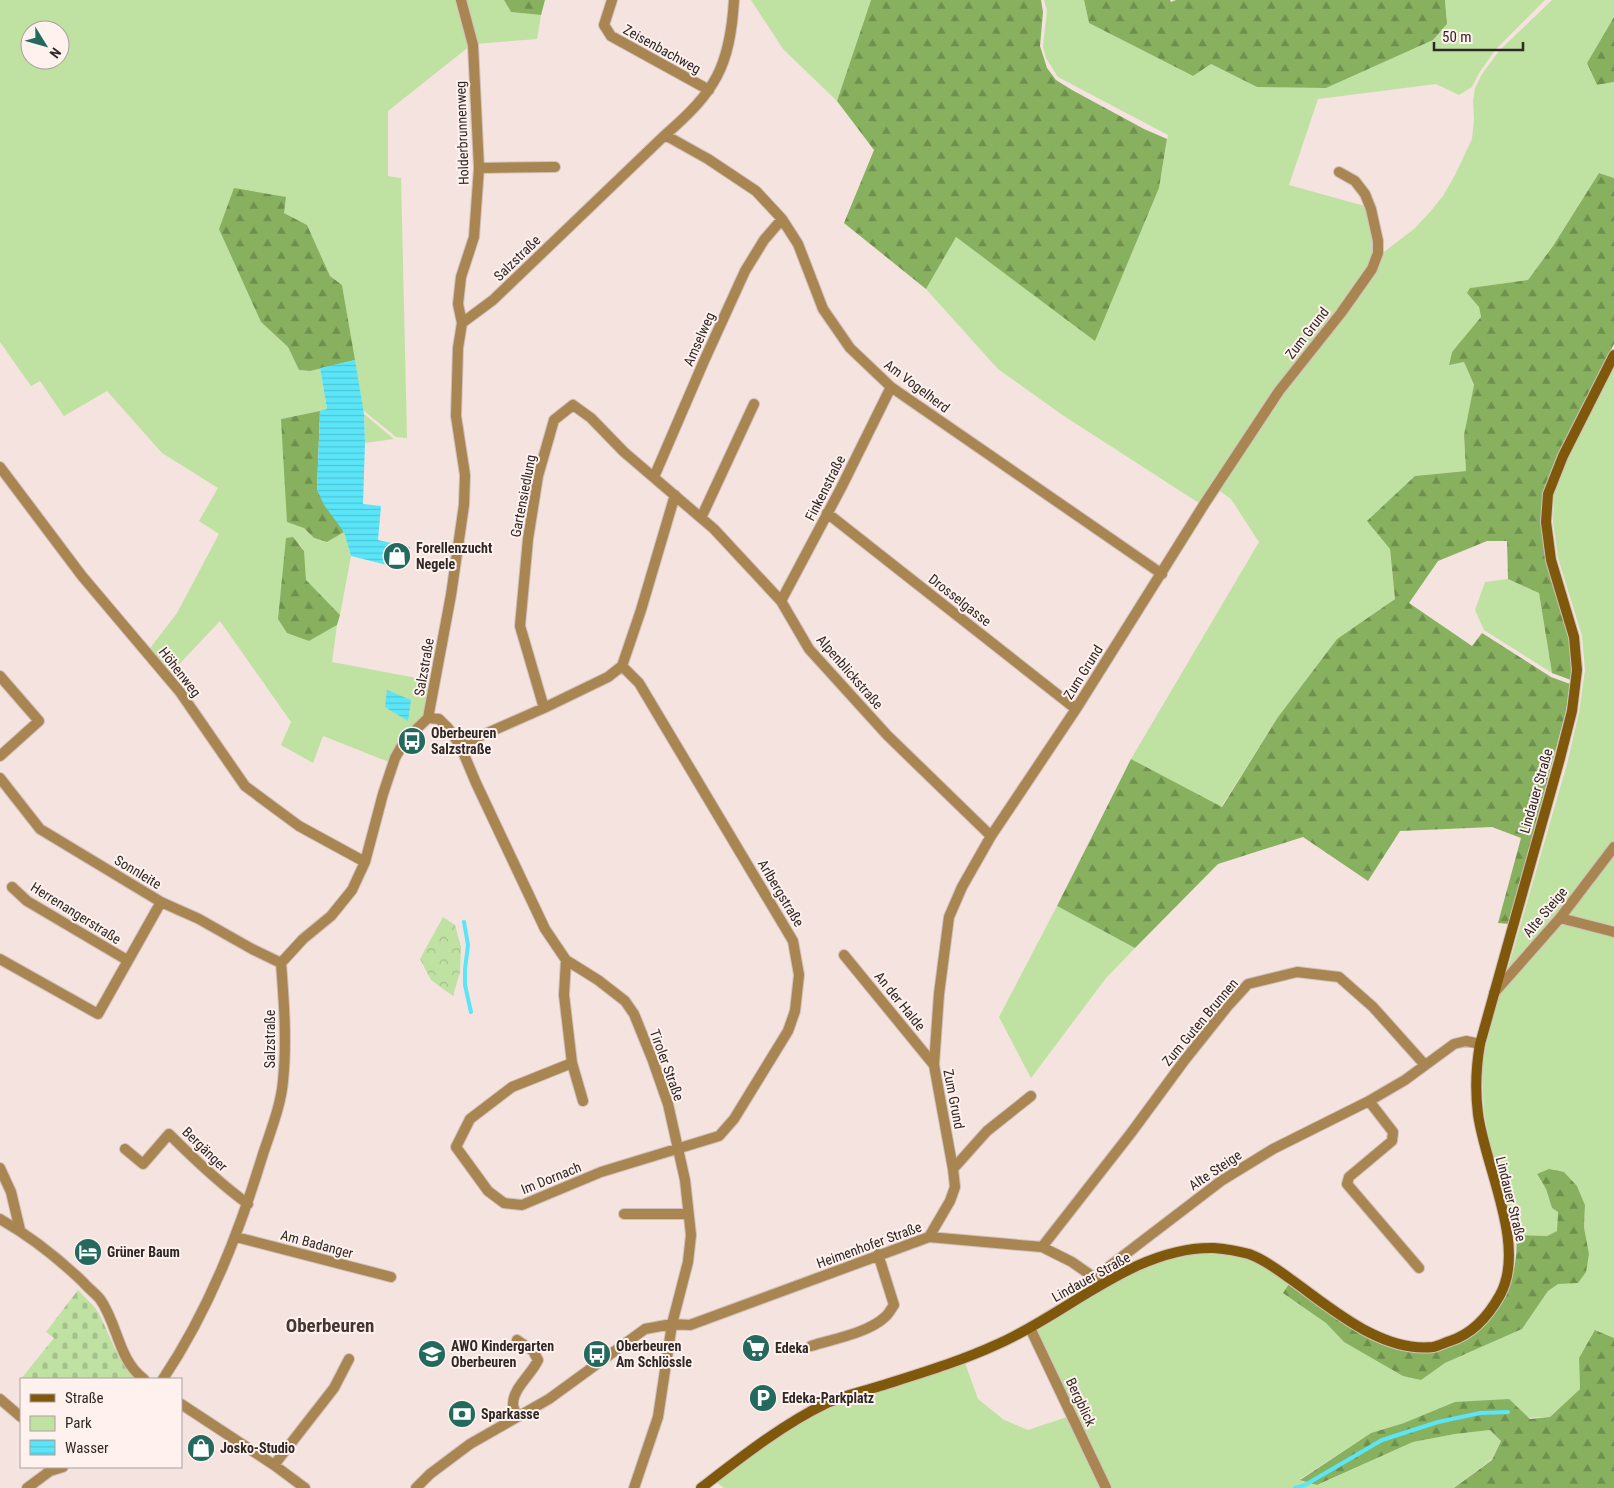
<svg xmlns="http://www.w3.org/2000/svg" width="1614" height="1488" viewBox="0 0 1614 1488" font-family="'Roboto Condensed',sans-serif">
<defs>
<pattern id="forest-firs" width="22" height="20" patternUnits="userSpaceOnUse" patternTransform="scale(1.25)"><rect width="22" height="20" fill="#87b15e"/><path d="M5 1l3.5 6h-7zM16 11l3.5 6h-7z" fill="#6f904d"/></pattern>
<pattern id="cemetery-stones" width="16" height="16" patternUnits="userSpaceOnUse" patternTransform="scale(1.25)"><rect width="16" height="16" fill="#bfe1a2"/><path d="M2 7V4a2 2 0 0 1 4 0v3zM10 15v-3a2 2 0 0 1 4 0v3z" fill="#a4c18b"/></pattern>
<pattern id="park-crowns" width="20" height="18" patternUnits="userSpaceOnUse" patternTransform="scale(1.25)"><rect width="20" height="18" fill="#bfe1a2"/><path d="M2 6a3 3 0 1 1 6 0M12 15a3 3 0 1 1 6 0" fill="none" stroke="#a4c18b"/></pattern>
<pattern id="water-rules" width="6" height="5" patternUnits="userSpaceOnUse" patternTransform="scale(1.25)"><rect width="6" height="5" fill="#5be5f9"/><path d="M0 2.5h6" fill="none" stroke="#4fc4d5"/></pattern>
</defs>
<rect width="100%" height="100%" fill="#f4e3de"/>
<path fill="#bfe1a2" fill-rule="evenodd" d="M0,0H459L471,45L388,111V176L401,178L407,438L396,437L363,410L342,285L330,276L307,225L284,213L261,322L288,347L299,370L310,371L320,368L327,410L281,419L304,528L314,538L327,542L344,532L351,556L340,615L305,580L304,551L299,543L309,641L337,625L332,662L432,681L426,717L389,762L323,736L313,763L281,745L291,722L220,621L169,675L148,651L177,613L219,534L199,521L218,488L162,453L107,391L64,416L40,381L31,386L0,342ZM30,30H60V60H30Z
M463,0H504L511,12L541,15L537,39L474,44Z
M751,0H871L837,101L783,49Z
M1044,0H1084L1089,23L1193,76L1211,64L1257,87L1325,88L1433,40L1447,24L1445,0H1545L1496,49L1479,73L1472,87L1459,95L1436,84L1318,99L1289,185L1368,207L1376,242L1370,268L1202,505L1061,414L998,369L926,289L956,237L1095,340L1159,188L1168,135L1058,77L1046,58L1043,47L1047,10Z
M1552,0H1614V17L1587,63L1597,85L1614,82V178L1599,173L1553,246L1528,280L1471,288L1479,307L1481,318L1452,352L1449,364L1464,362L1474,386L1464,435L1466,471L1415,476L1390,549L1395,599L1337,639L1278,717L1221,807L1131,759L1259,542L1231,499L1217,489L1281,391L1380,255L1414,229L1430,212L1443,196L1455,175L1472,139L1474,119L1473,101L1475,88L1482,74L1499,51Z
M1614,367V842L1558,916L1506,975L1567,764L1579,712L1585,670L1582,636L1558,558L1553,522L1554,493L1567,457Z
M364,414L394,439L365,443Z
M1508,579L1539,593L1552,673L1484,630L1475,610L1485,582Z
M1614,851V1338L1596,1330L1579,1358L1580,1389L1550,1417L1404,1423L1371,1433L1300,1479L1318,1485L1413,1442L1455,1434L1490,1430L1501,1441L1492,1459L1454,1488H1109L1034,1331L1099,1291L1157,1261L1191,1253H1217L1248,1258L1274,1273L1289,1284L1284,1293L1326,1323L1344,1342L1420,1380L1445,1363L1522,1329L1548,1291L1589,1254L1584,1227L1585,1205L1577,1186L1564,1172L1537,1175L1546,1189L1552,1208L1558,1212L1557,1231L1547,1236L1516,1235L1491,1152L1484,1112L1482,1069L1486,1045L1500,992Z
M1057,906L1135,948L1106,978L1031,1078L999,1017Z
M965,1363L978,1399L1004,1420L1028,1430L1070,1416L1104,1488H724L716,1482L763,1447L810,1417L831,1406Z"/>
<path fill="url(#forest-firs)" d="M504,0H545L541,15L511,12Z
M871,0H1041L1043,12L1040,46L1047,68L1056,80L1072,90L1144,129L1167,139L1159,188L1095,341L956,237L926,289L844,223L874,150L837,101Z
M1084,0H1170L1171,2L1176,0H1445L1447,24L1433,40L1326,88L1257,87L1211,64L1193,76L1089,23Z
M1614,17V82L1597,85L1587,63Z
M1599,173L1614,178V344L1558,456L1542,523L1546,561L1569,637L1572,670L1571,680L1552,673L1539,593L1508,579L1507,541H1487L1438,561L1409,603L1472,646L1482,633L1551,677L1570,684L1566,711L1509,924L1498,923L1521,838L1492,827L1400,831L1368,881L1303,837L1218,864L1135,948L1057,906L1131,759L1222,807L1278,717L1337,639L1395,599L1390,549L1367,521L1415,476L1466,471L1464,435L1474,385L1464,362L1449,365L1452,352L1481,317L1479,307L1467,293L1470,288L1528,280L1553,246Z
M234,188L286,197L284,213L307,225L330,276L342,285L355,360L310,371L299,370L288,347L261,322L219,229Z
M320,411L317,490L344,532L327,542L314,538L304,528L287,522L281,419Z
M293,537L304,551L306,580L340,615L337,625L309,641L287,633L278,619L286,538Z
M1549,1169L1564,1172L1577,1186L1585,1205L1584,1227L1589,1254L1586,1272L1578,1283L1558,1284L1548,1291L1522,1329L1445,1363L1421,1380L1403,1376L1344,1342L1326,1323L1283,1293L1289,1284C1350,1325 1418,1388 1486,1322C1509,1300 1519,1265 1516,1235L1547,1236L1557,1231L1558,1212L1552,1208L1546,1189L1537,1174Z
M1595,1330L1614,1338V1488H1454L1492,1460L1501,1441L1490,1430L1455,1434L1413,1442L1317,1485L1300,1480L1371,1433L1404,1423L1455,1402L1509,1399L1530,1419L1550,1417L1580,1389L1579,1358Z"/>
<path fill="url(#cemetery-stones)" d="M78,1290C85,1298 94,1305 99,1314C111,1337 117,1362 137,1379H21L54,1338L46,1332Z"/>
<path fill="url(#park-crowns)" d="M443,917L455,925L461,947L460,972L453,996L431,980L420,959Z"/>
<path fill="url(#water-rules)" d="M355,360L364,414L365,443L363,504L381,506L378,540L410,547L403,569L351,556L344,532L324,505L317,490L320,411L327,409L320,368Z
M387,690L411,700L408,721L385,707Z"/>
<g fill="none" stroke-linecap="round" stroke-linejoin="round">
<path stroke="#5be5f9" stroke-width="4" d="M464,922L468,945L465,969V985L471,1012
M1295,1488L1305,1485L1382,1440L1438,1422L1480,1413L1508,1412"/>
<defs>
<path id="minor" d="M461,0L473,45L479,168L474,237L461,277L458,304L462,323
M612,0L604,25L611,36L709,90
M665,135L708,159L756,191L782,219L798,244L823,309L850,348L891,387L1162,574
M479,168L555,167
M0,467L82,576L180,692L245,786L299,826L365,862
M654,477L704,361L745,271L764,240L782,219
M827,513L1076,709
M701,518L754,404
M781,601L841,488L891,387
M0,676L39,721L0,756
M544,708L520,626L528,539L538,476L554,420L573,405L591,418L624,452L714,529L781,601L809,649L887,735L991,836
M428,718L439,719L448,728L460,745L476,783L545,929L566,960L598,980L625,1001L634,1014L653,1061L668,1104L685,1180L691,1235L688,1262L672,1324L658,1417L634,1488
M460,745L544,708L608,677L622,666L641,610L675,495
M0,778L40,829L161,902L199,919L252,949L281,963
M12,887L27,901L127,960
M1560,918L1614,932
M844,955L934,1065
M0,959L98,1014L161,902
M566,960L564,995L572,1063L512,1087L470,1119L456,1147L488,1191L504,1203L522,1205L601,1172L719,1136L734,1119L788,1031L795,1011L799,975L793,941L639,683L622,666
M1494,993L1560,918L1614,847
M572,1063L583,1101
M1369,1101L1393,1132L1392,1141L1349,1177L1347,1184L1419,1268
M125,1149L143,1164L169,1134C194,1159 219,1183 248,1204
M0,1168L11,1192L20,1230
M953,1169L987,1131L1031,1096
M624,1214H688
M0,1219C30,1236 58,1258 83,1282C88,1288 95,1293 100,1299C118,1324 118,1360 144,1379
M236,1237L391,1277
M929,1237L950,1201L955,1187L953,1169L934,1065L939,994L949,917L962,887L991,836L1076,709L1205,503L1279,391L1341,313L1372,269L1378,253V241L1371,209L1365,194L1355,181L1339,172
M1042,1247L1131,1133L1184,1061L1227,1007L1248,984L1297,972L1339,977L1373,1007L1425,1065
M1097,1287L1102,1272L1221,1181L1273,1149L1369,1101L1405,1080L1454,1044L1466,1041L1480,1044
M1030,1328L1106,1488
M811,1346C833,1339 868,1333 885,1317C889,1314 891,1309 894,1305L878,1254
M163,1379C209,1310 239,1233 263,1154C271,1130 281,1105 283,1081C287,1042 284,1001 281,963L303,939L331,916L352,890L365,862L383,794L395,758L405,740L428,718L451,595L464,505L465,475L456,416L458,348L462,323L493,300L665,135C715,92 730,67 734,0
M0,1399L21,1417
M181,1404L274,1465L305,1488
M516,1416C516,1413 513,1408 513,1404C513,1388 532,1374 538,1360L533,1351L517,1340
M274,1465L334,1388L349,1359
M27,1488L50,1471L63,1467
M416,1488L430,1474L470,1444L549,1399L645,1329L672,1324L690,1325L929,1237L1042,1247L1072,1262L1092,1276L1097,1287"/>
<path id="secondary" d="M701,1488C740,1458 783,1424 827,1403C843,1396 861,1392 877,1387C918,1374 959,1362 998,1344C1067,1314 1135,1246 1214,1248C1225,1249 1238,1251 1249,1254C1263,1259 1277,1269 1289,1278C1329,1306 1380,1353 1433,1347C1438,1346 1444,1343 1450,1341C1472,1334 1489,1315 1500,1295C1527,1246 1485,1167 1478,1114C1475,1090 1476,1067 1480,1044L1559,762L1572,711L1577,670L1574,637L1551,560L1546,522L1548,494L1563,456L1614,355"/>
</defs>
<use href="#minor" stroke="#d0c1bd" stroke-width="12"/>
<use href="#secondary" stroke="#d0c1bd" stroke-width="12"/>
<use href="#minor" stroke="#a88551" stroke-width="10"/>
<use href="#secondary" stroke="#80580b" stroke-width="10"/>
</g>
<defs>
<symbol id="shop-disc" viewBox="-11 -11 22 22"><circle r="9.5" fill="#24695d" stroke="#fff1ed"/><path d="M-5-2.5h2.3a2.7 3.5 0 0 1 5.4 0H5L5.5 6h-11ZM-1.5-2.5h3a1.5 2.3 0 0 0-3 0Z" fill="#fff"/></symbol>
<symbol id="bus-disc" viewBox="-11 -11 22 22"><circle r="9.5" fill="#24695d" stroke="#fff1ed"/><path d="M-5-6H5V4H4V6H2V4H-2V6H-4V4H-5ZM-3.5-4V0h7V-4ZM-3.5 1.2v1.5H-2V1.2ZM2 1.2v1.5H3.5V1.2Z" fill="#fff"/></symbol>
<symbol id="hotel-disc" viewBox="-11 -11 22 22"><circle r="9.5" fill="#24695d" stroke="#fff1ed"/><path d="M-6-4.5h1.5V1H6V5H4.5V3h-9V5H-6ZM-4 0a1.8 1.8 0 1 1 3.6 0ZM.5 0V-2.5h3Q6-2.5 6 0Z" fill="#fff"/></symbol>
<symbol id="supermarket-disc" viewBox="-11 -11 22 22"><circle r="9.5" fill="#24695d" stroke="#fff1ed"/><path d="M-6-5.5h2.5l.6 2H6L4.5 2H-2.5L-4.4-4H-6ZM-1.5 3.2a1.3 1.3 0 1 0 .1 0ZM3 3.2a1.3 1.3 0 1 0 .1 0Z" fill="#fff"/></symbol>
<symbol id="school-disc" viewBox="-11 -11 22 22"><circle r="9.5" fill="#24695d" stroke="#fff1ed"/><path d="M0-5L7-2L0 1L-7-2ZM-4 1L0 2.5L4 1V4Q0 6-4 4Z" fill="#fff"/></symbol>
<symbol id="parking-disc" viewBox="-11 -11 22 22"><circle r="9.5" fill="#24695d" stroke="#fff1ed"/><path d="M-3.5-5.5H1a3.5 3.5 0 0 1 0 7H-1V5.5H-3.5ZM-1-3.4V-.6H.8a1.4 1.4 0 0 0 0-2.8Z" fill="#fff"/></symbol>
<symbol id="bank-disc" viewBox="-11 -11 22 22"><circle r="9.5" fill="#24695d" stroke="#fff1ed"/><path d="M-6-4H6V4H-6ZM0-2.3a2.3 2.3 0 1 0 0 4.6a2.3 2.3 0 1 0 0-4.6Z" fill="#fff"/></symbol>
</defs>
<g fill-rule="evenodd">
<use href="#shop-disc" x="381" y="540" width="32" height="32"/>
<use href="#bus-disc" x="396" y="725" width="32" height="32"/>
<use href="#hotel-disc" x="72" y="1236" width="32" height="32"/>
<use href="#supermarket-disc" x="740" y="1332" width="32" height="32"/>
<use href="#school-disc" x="416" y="1338" width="32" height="32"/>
<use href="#bus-disc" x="581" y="1338" width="32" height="32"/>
<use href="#parking-disc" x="747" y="1382" width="32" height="32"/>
<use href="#bank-disc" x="446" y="1398" width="32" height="32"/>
<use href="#shop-disc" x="185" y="1432" width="32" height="32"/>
</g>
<g text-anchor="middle" stroke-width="4" stroke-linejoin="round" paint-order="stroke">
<g font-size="14" fill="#2e2826" stroke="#fff1ed">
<text transform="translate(662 49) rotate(29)" y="5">Zeisenbachweg</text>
<text transform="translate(462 133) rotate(-92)" y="5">Holderbrunnenweg</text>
<text transform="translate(517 258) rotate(-44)" y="5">Salzstraße</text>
<text transform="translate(1307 333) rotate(-52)" y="5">Zum Grund</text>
<text transform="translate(699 339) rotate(-66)" y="5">Amselweg</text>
<text transform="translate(917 386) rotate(37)" y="5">Am Vogelherd</text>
<text transform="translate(825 488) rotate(-63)" y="5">Finkenstraße</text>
<text transform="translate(523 496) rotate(-79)" y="5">Gartensiedlung</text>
<text transform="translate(960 600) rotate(38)" y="5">Drosselgasse</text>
<text transform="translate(424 667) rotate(-80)" y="5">Salzstraße</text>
<text transform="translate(180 672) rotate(52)" y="5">Höhenweg</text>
<text transform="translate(850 672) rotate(49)" y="5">Alpenblickstraße</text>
<text transform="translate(1083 672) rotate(-58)" y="5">Zum Grund</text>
<text transform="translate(1536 791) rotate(-74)" y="5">Lindauer Straße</text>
<text transform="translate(138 872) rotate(31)" y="5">Sonnleite</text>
<text transform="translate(781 893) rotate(59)" y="5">Arlbergstraße</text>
<text transform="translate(1545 912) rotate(-50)" y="5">Alte Steige</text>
<text transform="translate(76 913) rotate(32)" y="5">Herrenangerstraße</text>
<text transform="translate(900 1001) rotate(51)" y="5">An der Halde</text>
<text transform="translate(1200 1022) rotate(-50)" y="5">Zum Guten Brunnen</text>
<text transform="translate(270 1039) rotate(-90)" y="5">Salzstraße</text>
<text transform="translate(667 1065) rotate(70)" y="5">Tiroler Straße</text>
<text transform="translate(954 1099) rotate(79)" y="5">Zum Grund</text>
<text transform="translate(205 1149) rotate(44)" y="5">Bergänger</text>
<text transform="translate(1215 1170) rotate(-34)" y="5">Alte Steige</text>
<text transform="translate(551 1178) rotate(-22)" y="5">Im Dornach</text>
<text transform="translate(1511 1199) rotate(76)" y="5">Lindauer Straße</text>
<text transform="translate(317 1244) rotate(15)" y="5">Am Badanger</text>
<text transform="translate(869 1245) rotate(-20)" y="5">Heimenhofer Straße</text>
<text transform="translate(1091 1277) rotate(-29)" y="5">Lindauer Straße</text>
<text transform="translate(1081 1402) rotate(65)" y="5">Bergblick</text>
</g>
<g font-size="14" font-weight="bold" fill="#2e2826" stroke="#fff1ed" text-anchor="start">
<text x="416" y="553">Forellenzucht<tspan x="416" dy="16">Negele</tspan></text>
<text x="431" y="738">Oberbeuren<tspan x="431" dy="16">Salzstraße</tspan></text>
<text x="107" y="1257">Grüner Baum</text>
<text x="451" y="1351">AWO Kindergarten<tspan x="451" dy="16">Oberbeuren</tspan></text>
<text x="616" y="1351">Oberbeuren<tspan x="616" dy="16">Am Schlössle</tspan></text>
<text x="775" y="1353">Edeka</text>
<text x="782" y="1403">Edeka-Parkplatz</text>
<text x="481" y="1419">Sparkasse</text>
<text x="220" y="1453">Josko-Studio</text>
</g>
<g font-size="19" font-weight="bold" fill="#443732" stroke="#fff1ed">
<text x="330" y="1332">Oberbeuren</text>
</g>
</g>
<rect x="20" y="1378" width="162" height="90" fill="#fff1ed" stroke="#aba19d"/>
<rect x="30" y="1394" width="25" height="8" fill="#80580b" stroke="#aba19d"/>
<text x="65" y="1403" font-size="15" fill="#2e2826">Straße</text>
<rect x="30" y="1416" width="25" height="15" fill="#bfe1a2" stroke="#aba19d"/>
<text x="65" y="1428" font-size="15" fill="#2e2826">Park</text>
<rect x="30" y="1440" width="25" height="15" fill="url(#water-rules)" stroke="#aba19d"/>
<text x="65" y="1453" font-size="15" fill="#2e2826">Wasser</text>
<g transform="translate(45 45) rotate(127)"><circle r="24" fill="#fff1ed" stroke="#aba19d"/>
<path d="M0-4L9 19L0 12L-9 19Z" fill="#24695d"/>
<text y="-8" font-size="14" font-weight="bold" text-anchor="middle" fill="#2e2826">N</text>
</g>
<path d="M1434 42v8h89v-8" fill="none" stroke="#2e2826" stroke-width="2.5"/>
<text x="1442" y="42" font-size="15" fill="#2e2826" stroke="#fff1ed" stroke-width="4" paint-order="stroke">50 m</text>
</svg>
